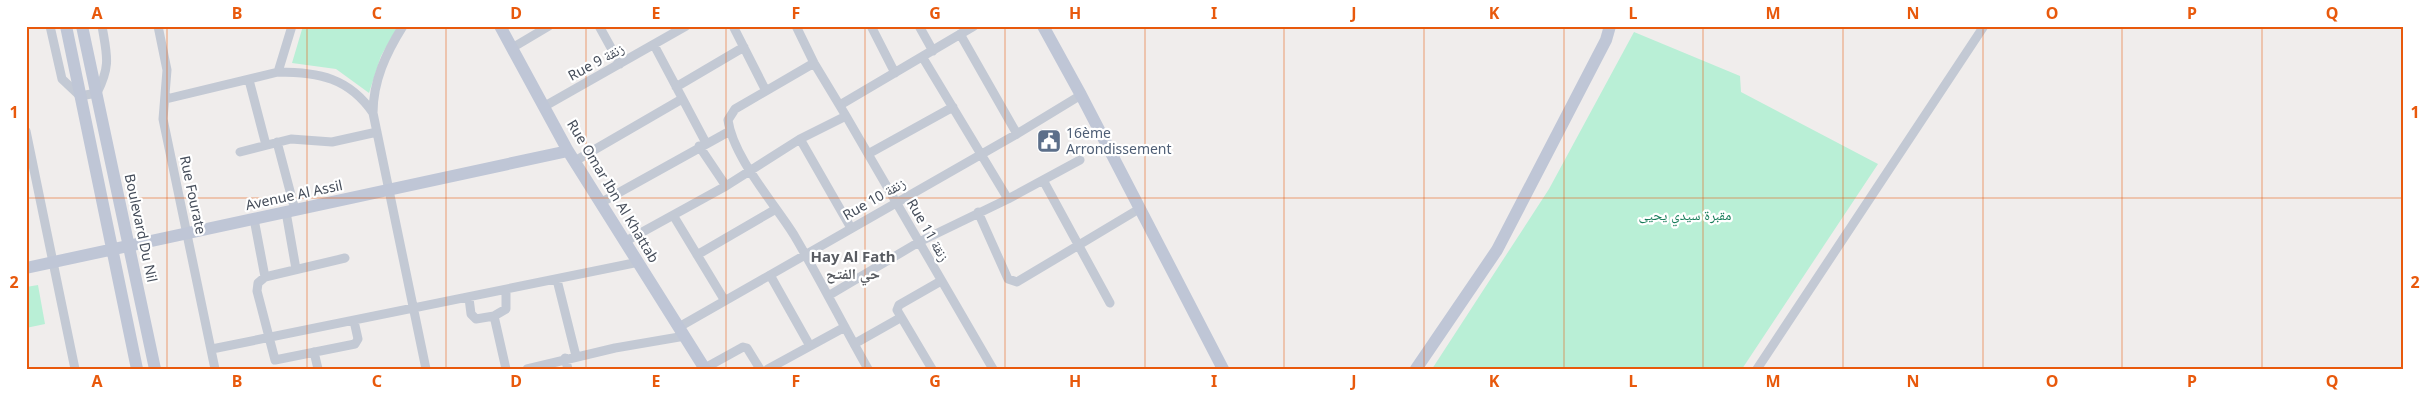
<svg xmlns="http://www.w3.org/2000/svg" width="2429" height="395" viewBox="0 0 2429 395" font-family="'Noto Sans','Noto Naskh Arabic',sans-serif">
<rect width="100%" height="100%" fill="#f0edec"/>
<path fill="#b9efd6" d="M303,26H388L397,28L381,56L369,93L336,69L292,63Z
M1634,32L1740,76L1741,92L1878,164L1742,369H1432L1549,189Z
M38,285L45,324L26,328V287Z"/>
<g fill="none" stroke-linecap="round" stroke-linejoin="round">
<path stroke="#c3c9d4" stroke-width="9" d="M50,26L62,79L80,96L97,93C111,65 107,56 102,26
M158,26L167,70L163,119L215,369
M403,26C386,53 373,81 373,113L426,369
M599,26L620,64
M733,26L766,91
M796,26L814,63L846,116L993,369
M871,26L895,73
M919,26L933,51
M960,34L1017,134
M654,45L706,143
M512,48L549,26
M923,58L1008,199
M814,63L735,109L728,120C733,157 774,203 794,235C820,279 843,325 868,369
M278,72L292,26
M249,80L266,145
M676,87L744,47
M166,99L278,72C319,72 349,78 373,113
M840,105L974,26
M545,106L686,26
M26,131L75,369
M800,139L851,228
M277,142L295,210
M699,146L726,186
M240,152L291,139L332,142L377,132
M868,154L953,107
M575,161L682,99
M1043,180L1110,303
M602,202L730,131
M286,212L296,269
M978,212L1008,279L1017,282L1139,209
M673,215L725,301
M254,219L265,277
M626,241L726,186L800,139L846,116
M697,255L776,209
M345,258L265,277L258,283L257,291L275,360L355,344L358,339L354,321
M770,275L810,346
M557,280L576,356
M828,296L919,242L1008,199L1080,160
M469,298L471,314L476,319L494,316
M679,327L1017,134L1081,95
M854,344L900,318
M212,349L639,262
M314,352L318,369
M565,358L568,369
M705,368L743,347L747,348L760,369
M506,369L494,316L506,309V290
M527,369L615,348L685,336
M768,369L845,327
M932,369L897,310L899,305L941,281
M1757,369L1984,26"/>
<path stroke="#bfc6d6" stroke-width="12" d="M66,26L137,369
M82,26L155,369
M500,26L568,151L705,369
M1043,26L1081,95L1223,369
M26,268L568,151
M1416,369L1497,250L1606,40L1610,26"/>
</g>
<path fill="none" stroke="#e8590c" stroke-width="1" stroke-opacity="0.55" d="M167,26V369M307,26V369M446,26V369M586,26V369M726,26V369M865,26V369M1005,26V369M1145,26V369M1284,26V369M1424,26V369M1564,26V369M1703,26V369M1843,26V369M1983,26V369M2122,26V369M2262,26V369M26,198H2403"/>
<defs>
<symbol id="civic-square" viewBox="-11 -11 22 22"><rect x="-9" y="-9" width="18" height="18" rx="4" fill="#5c6f8a" stroke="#fff"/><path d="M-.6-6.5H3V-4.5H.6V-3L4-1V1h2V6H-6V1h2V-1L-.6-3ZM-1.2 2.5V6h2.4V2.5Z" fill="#fff"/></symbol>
</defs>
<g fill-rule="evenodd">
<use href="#civic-square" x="1035" y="127" width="28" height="28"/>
</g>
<g text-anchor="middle" stroke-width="4.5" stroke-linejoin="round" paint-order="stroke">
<g font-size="14" fill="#454d5a" stroke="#fff">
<text transform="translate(596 62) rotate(-29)" y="5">Rue 9 زنقة</text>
<text transform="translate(613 191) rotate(59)" y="5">Rue Omar Ibn Al Khattab</text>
<text transform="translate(193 195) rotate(78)" y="5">Rue Fourate</text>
<text transform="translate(294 195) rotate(-12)" y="5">Avenue Al Assil</text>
<text transform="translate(874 199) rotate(-30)" y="5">Rue 10 زنقة</text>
<text transform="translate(141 228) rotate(78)" y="5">Boulevard Du Nil</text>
<text transform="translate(928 230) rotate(60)" y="5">Rue 11 زنقة</text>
</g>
<g font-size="14" fill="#4e5e75" stroke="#fff" text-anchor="start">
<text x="1066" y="138">16ème<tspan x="1066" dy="16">Arrondissement</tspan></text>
</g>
<g font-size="14" fill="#167b58" stroke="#fff">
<text x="1685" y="220">مقبرة سيدي يحيى</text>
</g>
<g font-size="15" font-weight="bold" fill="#595c62" stroke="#fff">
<text x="853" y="262">Hay Al Fath<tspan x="853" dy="17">حي الفتح</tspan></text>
</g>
</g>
<rect width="2429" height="395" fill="none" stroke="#ffffff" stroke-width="55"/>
<rect x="28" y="28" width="2374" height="340" fill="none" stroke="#e8590c" stroke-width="2"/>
<g font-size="16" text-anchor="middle" font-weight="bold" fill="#e8590c">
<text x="97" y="19">A</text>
<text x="237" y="19">B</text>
<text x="377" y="19">C</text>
<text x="516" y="19">D</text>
<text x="656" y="19">E</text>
<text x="796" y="19">F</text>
<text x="935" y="19">G</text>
<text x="1075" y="19">H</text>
<text x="1214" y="19">I</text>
<text x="1354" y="19">J</text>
<text x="1494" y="19">K</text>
<text x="1633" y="19">L</text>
<text x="1773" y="19">M</text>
<text x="1913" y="19">N</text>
<text x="2052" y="19">O</text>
<text x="2192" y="19">P</text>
<text x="2332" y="19">Q</text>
<text x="14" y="118">1</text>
<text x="2415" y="118">1</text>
<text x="14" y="288">2</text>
<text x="2415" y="288">2</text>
<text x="97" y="387">A</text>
<text x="237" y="387">B</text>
<text x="377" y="387">C</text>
<text x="516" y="387">D</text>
<text x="656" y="387">E</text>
<text x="796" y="387">F</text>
<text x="935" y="387">G</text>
<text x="1075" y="387">H</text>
<text x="1214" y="387">I</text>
<text x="1354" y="387">J</text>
<text x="1494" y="387">K</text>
<text x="1633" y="387">L</text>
<text x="1773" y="387">M</text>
<text x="1913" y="387">N</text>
<text x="2052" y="387">O</text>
<text x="2192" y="387">P</text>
<text x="2332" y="387">Q</text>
</g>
</svg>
